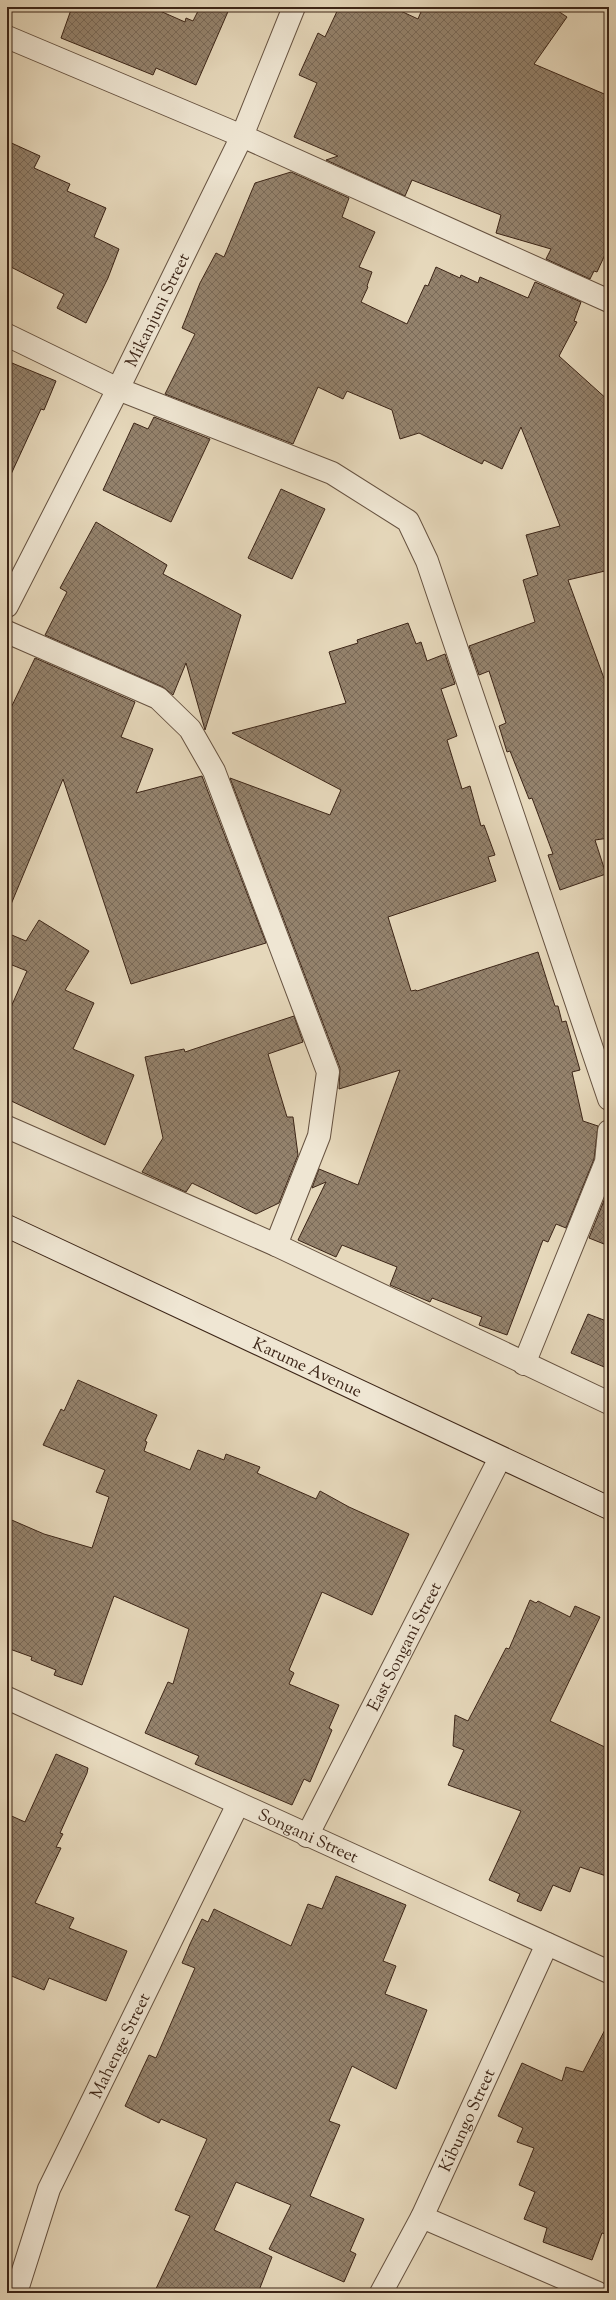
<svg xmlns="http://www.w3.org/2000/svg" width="616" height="2300" viewBox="0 0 616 2300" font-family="'Sorts Mill Goudy',serif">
<defs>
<pattern id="building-cross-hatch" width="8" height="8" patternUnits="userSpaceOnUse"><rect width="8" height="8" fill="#94826c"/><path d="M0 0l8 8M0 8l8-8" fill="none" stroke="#7a6a58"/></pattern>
</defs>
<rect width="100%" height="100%" fill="#e6d8bb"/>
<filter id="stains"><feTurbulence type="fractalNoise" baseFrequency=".005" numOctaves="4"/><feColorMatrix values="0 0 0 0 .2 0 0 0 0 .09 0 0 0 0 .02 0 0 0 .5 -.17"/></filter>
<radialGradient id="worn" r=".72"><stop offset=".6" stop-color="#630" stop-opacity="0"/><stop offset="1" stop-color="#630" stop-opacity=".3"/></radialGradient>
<path fill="url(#building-cross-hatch)" stroke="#3c2517" d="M72,7H151L185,22L186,18L193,21L200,7H230L196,85L156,68L153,75L61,38Z
M339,7H392L418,19L423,7H552L567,17L534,64L609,96V246L597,272L594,271L590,279L546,259L551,249L496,233L501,215L412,180L405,196L326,160L338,156L294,137L317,83L299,75L318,33L325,37Z
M7,141L40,156L34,168L70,184L67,191L106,208L94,237L119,249L108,278L86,323L57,308L64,294L7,265Z
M291,172L349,198L342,217L375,232L359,267L372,272L367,286L368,287L361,302L407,324L425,285L428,286L436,267L460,278L461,275L478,283L480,277L528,298L535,282L581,302L574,321L577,322L559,356L609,401V570L568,580L609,692V838L595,840L606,874L560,890L548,855L553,854L532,798L529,799L510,751L507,752L499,726L506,723L489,671L479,675L469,646L535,622L523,580L538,575L526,535L560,526L521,427L502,469L484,460L482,464L419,433L400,439L392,410L347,391L343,399L318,387L293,444L165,394L195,334L182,328L200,283L216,253L224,257L255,183Z
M7,361L56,381L44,410L41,409L7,483Z
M154,417L210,439L171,522L103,490L134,423L148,429Z
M281,489L325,509L292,579L248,558Z
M96,522L167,565L163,574L241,615L205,730L186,663L173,695L163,687L45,635L67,592L60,588Z
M408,623L416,644L421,642L427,661L445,654L455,684L441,689L457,736L447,740L462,789L470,786L481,826L484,825L495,855L488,857L496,881L388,917L411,991L416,990L417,991L538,952L555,1006H558L562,1022L566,1021L580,1070L572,1072L583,1121L598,1126L594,1159L566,1228L556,1224L548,1242L543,1240L507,1335L479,1325L482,1317L432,1298L430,1302L390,1285L397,1267L342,1245L336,1257L298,1240L326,1182L312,1188L319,1169L358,1185L400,1070L339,1089L340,1068L230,778L330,815L341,790L232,733L346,703L329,652L358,643L357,640Z
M35,658L135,702L121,737L153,749L136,793L202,776L266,943L131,984L63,779L7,914V716Z
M39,920L89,951L65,990L94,1003L73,1049L134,1075L105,1145L7,1099V1016L27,971L7,963V933L26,941Z
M294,1016L303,1042L268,1054L287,1117H293L298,1155L279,1203L256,1214L192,1183L186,1192L142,1172L163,1138L145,1057L184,1049L185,1052Z
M609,1188V1246L589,1238Z
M588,1314L609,1322V1369L571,1353Z
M78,1380L157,1415L145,1441L147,1442L144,1451L190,1470L198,1450L224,1460L226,1454L260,1467L257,1473L316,1499L320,1491L349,1507L409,1534L372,1615L322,1592L289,1670L294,1673L289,1684L339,1705L329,1728L332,1730L310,1782L304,1779L292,1805L195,1764L199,1756L145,1733L168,1682L173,1684L189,1629L114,1596L82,1685L54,1675L56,1670L31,1660L32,1657L7,1648V1518L44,1534L92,1548L109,1497L96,1492L105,1470L43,1445L61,1409L64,1411Z
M530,1600L536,1603L538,1601L570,1617L575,1606L600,1617L550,1721L609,1749V1877L580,1867L570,1892L553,1885L541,1911L517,1901L520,1894L489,1880L521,1811L448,1785L464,1750L453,1746L455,1715L468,1721L506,1648L509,1649Z
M56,1754L88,1768L87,1773L60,1833L63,1834L56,1847L61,1848L35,1903L74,1918L69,1928L127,1951L106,2001L49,1978L44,1990L7,1974V1814L25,1822Z
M336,1876L406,1905L383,1961L396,1966L385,1994L427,2010L396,2089L352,2066L329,2121L340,2125L310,2196L364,2219L350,2251L356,2254L344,2282L269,2249L291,2205L236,2182L214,2230L272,2257L258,2293H154L190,2216L175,2210L207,2139L161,2119L159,2123L125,2106L149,2055L156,2058L195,1968L182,1963L190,1944L202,1919L208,1922L214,1909L291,1946L308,1904L322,1909Z
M609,2022V2235L602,2233L592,2260L543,2242L547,2228L524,2219L535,2192L519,2185L534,2148L517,2142L523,2128L498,2116L522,2063L562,2081L566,2067L583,2072Z"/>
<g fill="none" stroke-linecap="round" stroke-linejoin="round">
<defs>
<g id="street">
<path d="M7,37L242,136L609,301"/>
<path d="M7,335L118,389L332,473L408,521L427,561L609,1099"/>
<path id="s1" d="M7,606L118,389L242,136L294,7"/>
<path d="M7,632L158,698L190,729L214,771L328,1072L319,1136L276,1245"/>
<path d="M7,1127L276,1245L609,1403"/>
<path d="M524,1364L606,1162L609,1131"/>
<path id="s2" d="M7,1698L609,1972"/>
<path id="s3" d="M307,1836L500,1458"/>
<path d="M422,2217L598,2293"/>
<path id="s4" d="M16,2293L49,2189L238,1804"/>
<path id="s5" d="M381,2293L422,2217L547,1944"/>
</g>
<g id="secondary">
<path id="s6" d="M7,1226L609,1508"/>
</g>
</defs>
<use href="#street" stroke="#665240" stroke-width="24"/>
<use href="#secondary" stroke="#3c2517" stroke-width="24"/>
<use href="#street" stroke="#efe6d3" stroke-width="22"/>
<use href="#secondary" stroke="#efe6d3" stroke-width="22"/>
</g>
<g text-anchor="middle" stroke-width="3" stroke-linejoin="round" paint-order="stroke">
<g font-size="17" fill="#3c2517" stroke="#efe6d3">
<text dy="6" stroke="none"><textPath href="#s1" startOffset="332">Mikanjuni Street</textPath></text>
<text dy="6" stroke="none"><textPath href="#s6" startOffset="332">Karume Avenue</textPath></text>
<text dy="6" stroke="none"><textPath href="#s3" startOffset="213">East Songani Street</textPath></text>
<text dy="6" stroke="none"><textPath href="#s2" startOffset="331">Songani Street</textPath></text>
<text dy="6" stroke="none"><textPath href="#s4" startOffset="269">Mahenge Street</textPath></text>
<text dy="6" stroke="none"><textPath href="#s5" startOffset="193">Kibungo Street</textPath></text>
</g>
</g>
<rect width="616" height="2300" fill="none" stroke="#e6d8bb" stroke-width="24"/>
<rect x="8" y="8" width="600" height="2284" fill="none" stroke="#3c2517" stroke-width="2"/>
<rect x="12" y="12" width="592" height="2276" fill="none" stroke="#3c2517"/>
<rect width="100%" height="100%" filter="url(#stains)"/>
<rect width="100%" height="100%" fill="url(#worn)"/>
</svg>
